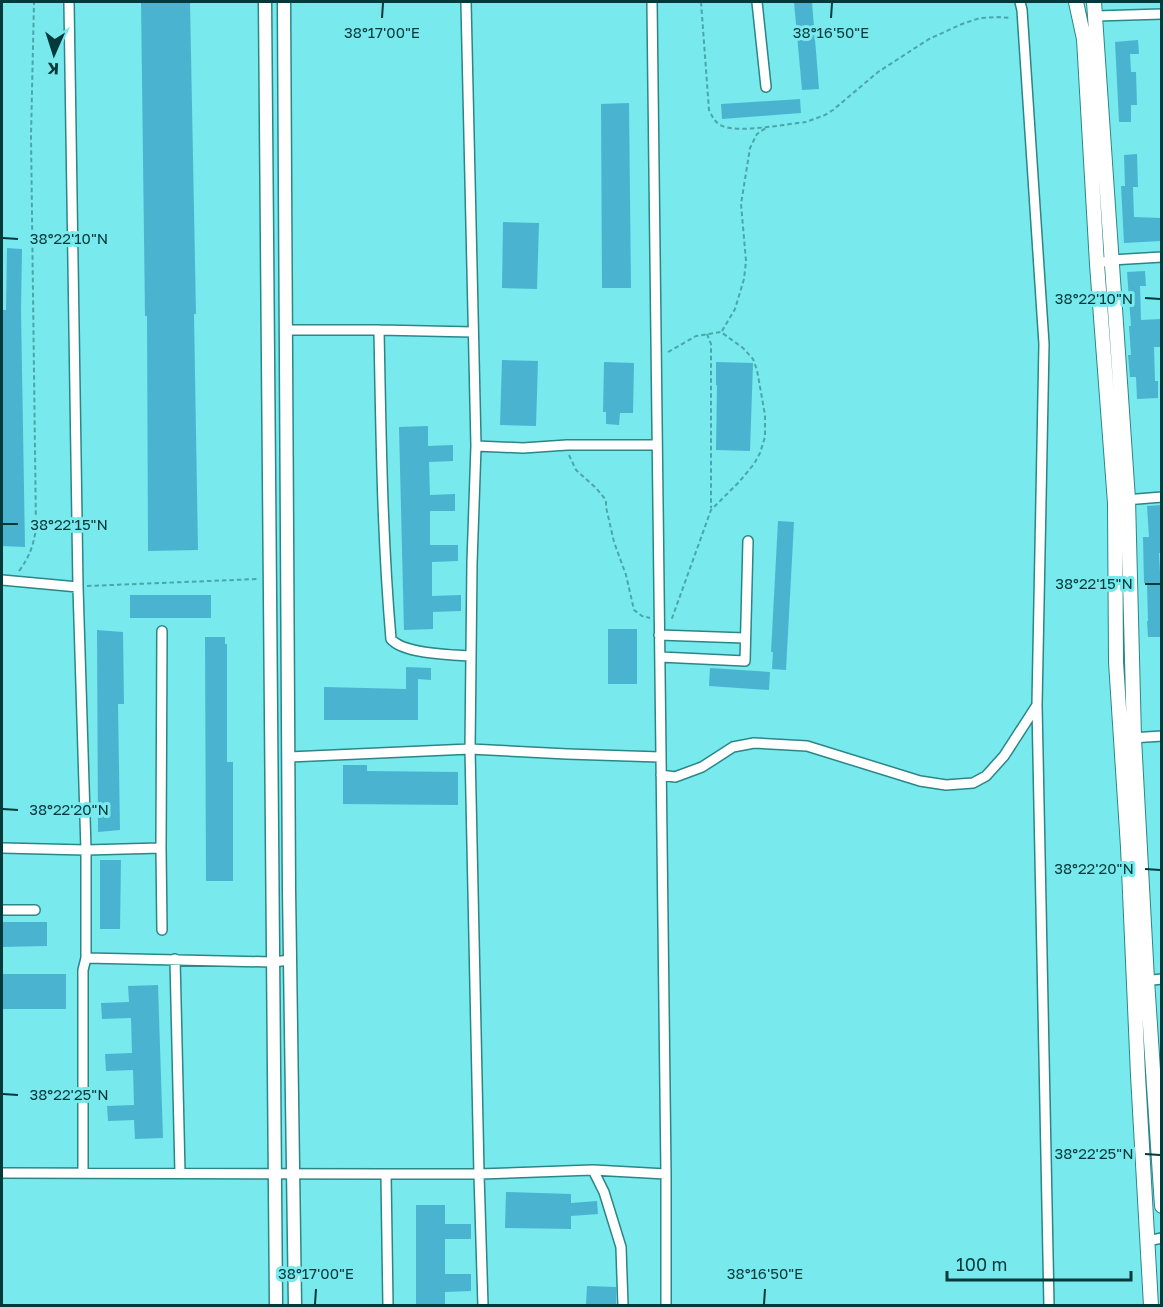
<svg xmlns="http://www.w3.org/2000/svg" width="1163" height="1307" viewBox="0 0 1163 1307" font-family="'Golos Text',sans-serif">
<rect width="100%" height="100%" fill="#78e9ed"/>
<path fill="#4ab4d0" d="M141,2H190L196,314H194L198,550L148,551L147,316H145Z
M794,2H812L819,89L802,90Z
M1138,40L1139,54H1130L1131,72H1136L1137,105H1131V122H1119L1115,42Z
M800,99L801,113L722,119L721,104Z
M629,103L631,288H602L601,104Z
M1137,154L1138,187H1133L1134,217L1161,218V241L1124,243L1121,186H1125L1124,155Z
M503,222L539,223L537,289L502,288Z
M7,248L22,249L21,310L25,547L2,546V310H6Z
M1145,271L1146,286H1140L1141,320L1161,319V347H1154L1155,381H1158V398L1137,399L1136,377H1130L1128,355H1131L1129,326H1131L1127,272Z
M502,360L538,361L536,426L500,425Z
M604,362L634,363L633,413H620L619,425L606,424V412H603Z
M716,362L753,363L750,451L716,450L717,385H716Z
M428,426V446L453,445V461L429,462L430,495L455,494V511H430V545H458V561L432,562V596L461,595V611L433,612V629L404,630L399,427Z
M1161,505V553H1159L1161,591V637H1148L1147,621H1148L1147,583H1144L1143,537H1149L1147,506Z
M778,521L794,522L786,670L772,669L773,652H771Z
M130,595H211V618H130Z
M608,629H637V684H608Z
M97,630L123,632L124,704H118L120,830L98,832Z
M205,637H225V644H227V762H233V881H206Z
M406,667L431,668V680L418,679V720H324V687L406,689Z
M710,668L770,672L769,690L709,686Z
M343,765H367V771L458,772V805L343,804Z
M100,860H121L120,929H100Z
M2,922H47V946L2,947Z
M2,974H66V1009H2Z
M158,985L163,1138L135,1139L134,1120L108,1121L107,1106L134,1105L133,1070L106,1071L105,1054L132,1053L131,1018L102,1019L101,1003L129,1002L128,986Z
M506,1192L571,1194V1203L597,1201L598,1214L571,1216V1229L505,1228Z
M416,1205H445V1224H471V1239H445V1274H471V1291L445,1292V1305H416Z
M587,1286L616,1287V1305L586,1304Z"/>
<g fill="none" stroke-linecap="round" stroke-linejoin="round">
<defs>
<path id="minor" d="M69,2L78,587L86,850V958L83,970V1173
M466,2L476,446L472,563L470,749L479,1174L483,1306
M652,2L666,1174V1306
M757,2L766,87
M1020,2L1022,10L1044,344L1037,705L1049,1306
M1096,16L1162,14
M1097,264L1111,260L1162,257
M287,330H379L473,332
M379,330C381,433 382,536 391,639C403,654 452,655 471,656
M476,446L523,448L567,445H657
M1125,500L1162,497
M2,580L78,587
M162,631L161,848L162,930
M659,635L745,638
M660,657L745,661L748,541
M1131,738L1162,736
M289,757L470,749L567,754L660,757
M661,775L675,777L702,767L733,747L754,743L807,746L920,781L946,785L973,783L986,776L1004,756L1037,705
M2,848L86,850L161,848
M2,910H35
M86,958L272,962L291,960
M175,959L180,1173
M1143,981L1162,979
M593,1170L604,1192L621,1247L623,1306
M2,1173L386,1174H479L593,1170L666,1174
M386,1174L388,1306
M1147,1241L1162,1238"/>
<path id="tertiary" d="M265,2L276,1306
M284,2L289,889L295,1306"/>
<path id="secondary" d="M1076,2L1084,39L1097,264L1115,503L1116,662L1128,847L1138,1075L1151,1306
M1094,2L1128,499L1134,738L1147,980L1162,1206"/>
</defs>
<use href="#minor" stroke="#2b8688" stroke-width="12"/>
<use href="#tertiary" stroke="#2b8688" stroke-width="15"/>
<use href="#secondary" stroke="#2b8688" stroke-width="16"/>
<path stroke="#4ba6aa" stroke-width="2" stroke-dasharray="4.5 3" stroke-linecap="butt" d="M701,2L709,110C712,116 714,121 720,125C737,134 786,124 806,122L825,115L833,110L878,72L929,39L962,24L980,18L999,17L1011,18
M722,331L735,309L744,279L746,261L741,204L750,148L757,134L767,127
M707,334L711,344V508
M668,352L696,336L721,332L743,348L753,359L757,370L765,415V437L760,453L754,464L739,482L711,510L671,621
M569,455L576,470L596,488L606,500V507L614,542L626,575L634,610L642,616L650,618
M19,571C30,556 33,546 36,529L31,136L34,2
M87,586L258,579"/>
<use href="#minor" stroke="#fff" stroke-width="9"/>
<use href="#tertiary" stroke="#fff" stroke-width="12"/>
<use href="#secondary" stroke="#fff" stroke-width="14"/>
</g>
<path fill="none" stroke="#02393b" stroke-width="2" d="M382,18L383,3M831,18L832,3M3,238L18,239M1145,298L1160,299M3,524H18M1145,584H1160M3,809L18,810M1145,869L1160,870M3,1094L18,1095M1145,1154L1160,1155M315,1304L316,1289M764,1304L765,1289"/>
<g font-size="15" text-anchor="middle" fill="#02393b" stroke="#78e9ed" stroke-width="6" stroke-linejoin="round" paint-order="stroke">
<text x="382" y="38">38°17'00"E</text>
<text x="831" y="38">38°16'50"E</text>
<text x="69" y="244">38°22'10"N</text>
<text x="1094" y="304">38°22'10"N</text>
<text x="69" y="530">38°22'15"N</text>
<text x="1094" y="589">38°22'15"N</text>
<text x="69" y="815">38°22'20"N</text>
<text x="1094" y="874">38°22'20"N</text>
<text x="69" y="1100">38°22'25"N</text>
<text x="1094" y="1159">38°22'25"N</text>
<text x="316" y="1279">38°17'00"E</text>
<text x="765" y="1279">38°16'50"E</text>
</g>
<rect width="1163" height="1307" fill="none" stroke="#02393b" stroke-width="6"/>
<g transform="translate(54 54) rotate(183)" stroke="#78e9ed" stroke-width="4.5" paint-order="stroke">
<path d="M0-4.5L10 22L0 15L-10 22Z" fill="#02393b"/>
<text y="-9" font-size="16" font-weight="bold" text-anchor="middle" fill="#02393b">K</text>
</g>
<path d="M947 1271v9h184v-9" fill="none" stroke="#02393b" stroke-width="3"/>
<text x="956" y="1271" font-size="18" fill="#02393b" stroke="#78e9ed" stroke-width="4.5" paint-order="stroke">100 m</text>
</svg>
